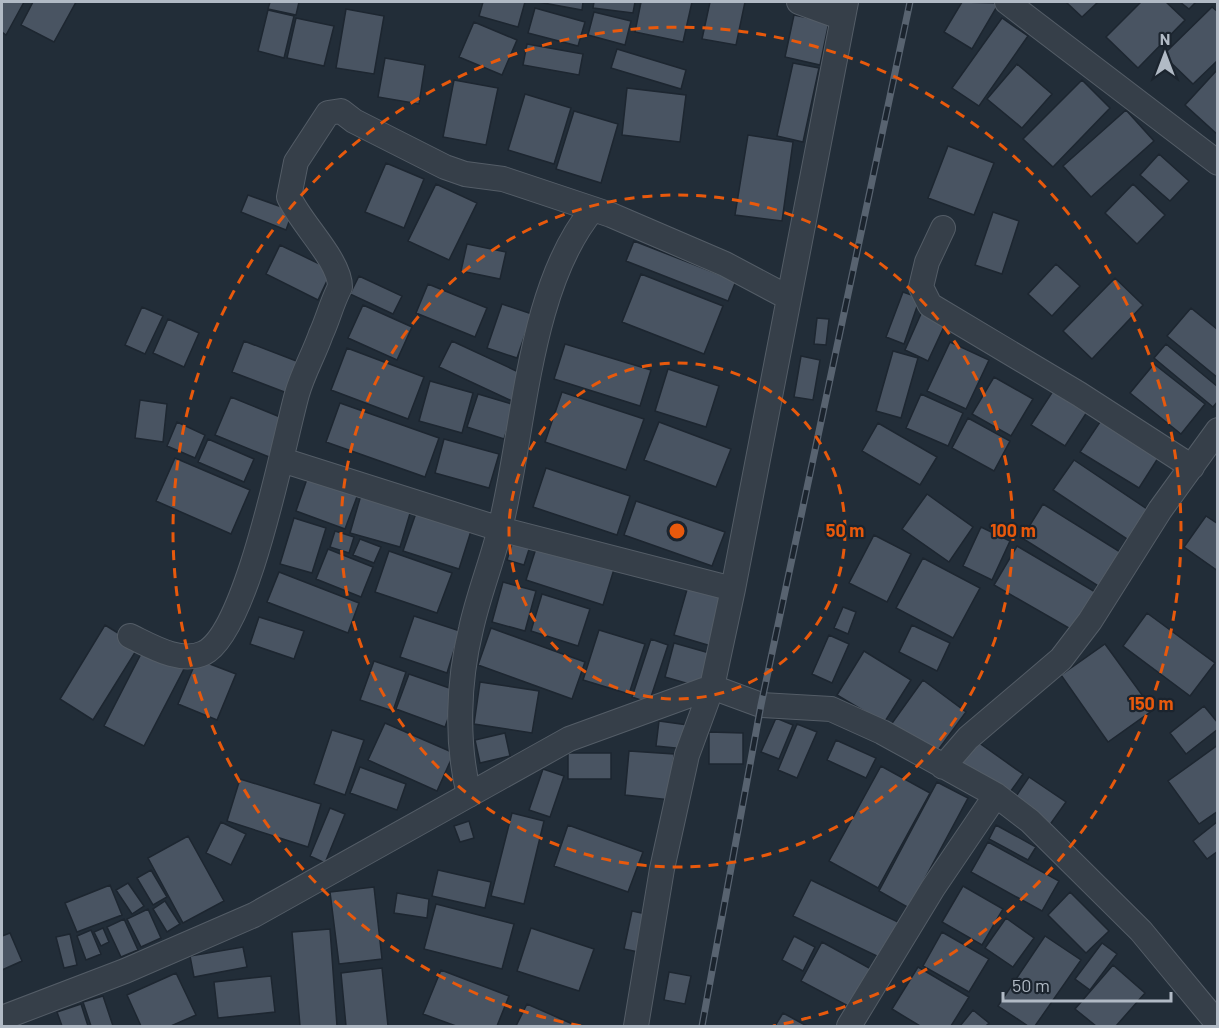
<svg xmlns="http://www.w3.org/2000/svg" width="1219" height="1028" viewBox="0 0 1219 1028" font-family="Barlow,sans-serif">
<rect width="100%" height="100%" fill="#222d38"/>
<path fill="#495462" stroke="#1d2630" stroke-width="1.5" d="M2,2H24L6,35L2,32Z
M33,2H76L54,42L21,25Z
M270,2H299L296,15L268,9Z
M483,2H525L518,27L479,16Z
M538,2H583L582,10Z
M594,2H635L633,13L593,8Z
M641,2H692L683,42L635,32Z
M710,2H745L736,45L702,39Z
M962,2L999,3L972,49L944,32Z
M1066,2H1098L1082,17Z
M1141,2H1166L1185,20L1138,68L1106,37Z
M1180,2H1196L1189,9Z
M1212,7L1218,12V60L1193,84L1163,55Z
M535,8L585,22L578,46L528,33Z
M346,9L384,16L374,74L336,68Z
M268,10L294,16L284,58L258,51Z
M594,12L631,21L625,45L588,35Z
M794,15L829,22L820,65L785,57Z
M296,18L334,26L324,66L287,58Z
M1002,18L1028,36L979,106L952,88Z
M474,22L517,40L502,75L459,57Z
M527,44L583,54L579,75L523,65Z
M617,49L686,70L681,89L611,68Z
M385,58L425,65L419,104L378,97Z
M793,63L819,68L803,142L777,136Z
M1017,64L1052,94L1022,128L987,99Z
M1218,69V135L1185,105Z
M454,80L498,88L486,145L443,137Z
M1082,80L1110,108L1053,167L1023,139Z
M627,88L686,95L680,142L622,135Z
M525,94L571,108L554,164L508,150Z
M1126,110L1154,141L1091,197L1063,166Z
M574,111L618,124L601,183L556,169Z
M748,135L793,142L782,221L735,215Z
M948,146L994,163L974,215L928,198Z
M1159,154L1189,181L1170,201L1140,175Z
M386,163L424,179L404,228L365,212Z
M436,184L477,203L449,260L408,241Z
M1133,184L1165,215L1137,244L1105,213Z
M248,195L293,211L286,230L241,212Z
M993,212L1019,221L1002,274L975,265Z
M634,241L736,281L728,301L626,261Z
M467,244L506,252L500,279L461,271Z
M280,245L332,270L318,300L266,274Z
M1056,264L1080,286L1052,316L1028,294Z
M641,274L723,306L704,354L622,322Z
M359,276L402,296L393,314L350,294Z
M1115,278L1143,305L1092,359L1063,331Z
M428,284L487,308L475,337L416,313Z
M903,292L920,298L904,344L886,337Z
M502,304L532,314L517,358L487,348Z
M363,305L412,327L397,360L348,338Z
M142,307L163,316L145,354L125,345Z
M924,307L948,318L928,361L905,350Z
M1191,308L1218,330V378L1167,336Z
M817,318L829,319L826,345L814,344Z
M168,319L199,333L184,367L153,353Z
M244,341L299,362L287,393L232,372Z
M452,341L525,375L512,401L439,367Z
M950,342L989,360L966,409L927,391Z
M565,344L651,370L640,406L554,379Z
M1166,344L1218,387V401L1213,407L1154,358Z
M347,348L424,377L408,419L331,390Z
M893,351L918,358L901,418L876,411Z
M801,356L820,360L813,400L794,397Z
M1154,364L1205,404L1181,434L1130,393Z
M668,369L719,386L706,427L655,411Z
M994,377L1033,399L1011,436L972,414Z
M430,381L473,393L462,433L419,421Z
M1053,391L1087,412L1065,446L1031,425Z
M562,392L644,419L626,470L545,442Z
M478,394L515,405L504,439L467,427Z
M921,394L963,413L948,446L906,428Z
M231,397L285,419L269,457L215,435Z
M140,400L167,404L163,442L135,438Z
M340,403L439,438L425,477L326,442Z
M968,418L1010,441L994,471L952,448Z
M1102,419L1160,455L1139,488L1080,452Z
M177,422L205,435L195,458L167,446Z
M659,422L731,449L716,487L644,460Z
M878,423L937,457L920,485L862,451Z
M208,439L254,459L244,482L198,462Z
M444,439L499,454L489,488L435,473Z
M175,458L250,490L231,534L156,501Z
M1074,460L1150,511L1130,541L1053,490Z
M546,468L630,496L617,535L533,507Z
M308,476L358,494L345,529L296,511Z
M927,494L973,527L949,562L902,529Z
M361,495L411,510L400,547L350,533Z
M636,501L725,532L712,566L624,535Z
M1043,504L1125,555L1103,589L1022,538Z
M416,513L471,531L459,569L403,551Z
M1206,516L1218,524V571L1184,547Z
M294,518L326,528L312,573L280,564Z
M981,527L1010,541L992,580L963,566Z
M335,531L354,537L349,553L330,547Z
M515,535L532,540L524,565L507,560Z
M874,535L911,554L887,602L849,583Z
M360,539L381,547L374,563L353,555Z
M538,542L615,566L603,605L526,580Z
M1017,546L1097,593L1074,631L994,585Z
M328,549L373,567L361,597L316,579Z
M389,551L452,573L437,613L375,592Z
M923,558L980,588L953,638L896,608Z
M279,572L359,603L348,633L267,602Z
M503,582L536,591L525,631L492,622Z
M688,586L726,597L711,646L674,635Z
M542,594L590,609L578,646L531,631Z
M843,607L856,612L848,634L834,628Z
M1147,613L1215,663L1190,696L1123,646Z
M414,616L460,631L447,673L400,657Z
M259,617L304,631L294,659L250,644Z
M105,625L139,646L93,720L60,699Z
M912,625L950,643L937,671L899,652Z
M491,628L585,662L572,699L478,665Z
M599,630L645,644L629,694L583,680Z
M829,635L849,644L832,683L812,674Z
M651,639L668,645L649,703L632,697Z
M674,643L713,654L703,688L665,677Z
M1105,644L1153,710L1108,742L1061,675Z
M144,648L184,669L144,746L104,726Z
M864,651L911,680L884,723L837,695Z
M197,659L236,674L217,720L178,704Z
M374,661L406,672L393,711L360,700Z
M409,674L458,691L445,727L396,709Z
M923,680L966,712L933,757L890,726Z
M480,682L539,691L532,733L474,724Z
M1204,706L1218,723V729L1186,754L1170,733Z
M776,718L793,725L779,759L761,752Z
M659,721L688,725L685,749L656,746Z
M385,723L454,753L437,791L368,760Z
M797,724L817,732L797,778L778,770Z
M332,730L364,740L345,795L314,784Z
M709,732L743,733V764H709Z
M505,733L510,756L480,763L475,740Z
M836,740L876,758L866,778L827,760Z
M975,740L1023,774L1008,795L960,762Z
M1218,745V811L1199,824L1168,781Z
M629,751L674,754L671,800L625,795Z
M568,753H611V779H568Z
M881,766L930,793L878,888L829,861Z
M360,767L406,784L397,810L350,793Z
M543,769L564,776L550,817L529,810Z
M1029,777L1066,802L1049,826L1013,801Z
M240,779L321,804L308,847L227,821Z
M937,782L968,798L909,908L879,891Z
M330,808L345,814L325,863L310,856Z
M512,813L544,821L524,904L491,896Z
M469,821L474,838L460,842L454,826Z
M221,822L246,834L231,865L206,853Z
M1217,822L1218,851L1207,859L1193,841Z
M568,825L643,852L628,892L554,866Z
M996,825L1036,847L1028,860L989,839Z
M188,836L224,901L183,923L148,858Z
M988,842L1059,881L1042,911L971,872Z
M151,870L167,897L153,905L137,878Z
M438,870L491,882L485,908L432,896Z
M811,880L898,922L881,958L793,916Z
M128,883L144,906L132,914L116,890Z
M110,885L122,915L77,932L65,903Z
M963,886L1003,909L982,945L942,922Z
M374,887L382,959L339,964L330,892Z
M1070,892L1109,931L1086,953L1048,915Z
M397,893L429,899L427,918L394,913Z
M165,901L180,924L167,932L153,909Z
M436,904L514,924L502,969L424,949Z
M148,909L161,938L141,947L127,919Z
M632,911L651,915L643,953L624,949Z
M1006,918L1034,938L1013,967L985,948Z
M124,919L138,950L121,957L107,927Z
M103,928L109,942L101,946L94,932Z
M531,928L594,949L579,991L517,971Z
M330,929L337,1026H300L292,932Z
M91,930L101,954L86,960L77,936Z
M942,932L989,959L969,992L923,966Z
M10,933L22,961L2,970V936Z
M70,934L77,965L64,968L56,937Z
M794,936L815,947L803,971L782,960Z
M1045,936L1081,960L1035,1026H1028L998,1006Z
M822,942L871,969L850,1007L801,981Z
M1102,943L1117,954L1090,990L1075,979Z
M243,947L247,967L194,977L190,956Z
M1113,965L1145,993L1116,1026H1096L1075,1009Z
M918,967L969,997L951,1026H920L892,1009Z
M382,968L388,1026H346L341,973Z
M441,970L509,996L497,1026H456L423,1014Z
M669,972L691,976L685,1004L664,1000Z
M176,973L196,1015L171,1026H141L127,995Z
M271,976L275,1012L218,1018L214,982Z
M103,996L113,1026H91L83,1002Z
M81,1004L88,1026H62L57,1012Z
M527,1004L577,1026H516Z
M973,1010L989,1023L986,1026H960Z
M783,1013L807,1026H775Z"/>
<g fill="none" stroke-linecap="round" stroke-linejoin="round">
<defs>
<path id="minor" d="M799,2L843,18
M1007,2L1218,163
M943,228L927,262L921,287L930,305L1079,394L1192,467
M282,460L500,529L733,589
M130,636C151,646 180,664 204,653C248,631 283,444 297,394C303,373 314,354 321,334C328,319 332,302 340,287C340,260 301,224 289,197L296,162L328,113L341,111L354,121L445,167L465,174L503,179L611,215L725,264L789,298
M943,767L968,738L1061,659L1090,621L1160,510L1218,430
M469,795C456,742 458,682 471,629C479,592 494,557 502,520C525,424 529,286 593,209
M2,1018L125,971L254,915L569,739L712,687L761,705L831,709L882,732L996,795L1030,821L1141,931L1218,1024
M636,1026L662,869L687,755L712,687L733,589L846,2
M849,1026L933,888L996,795"/>
</defs>
<use href="#minor" stroke="#545d67" stroke-width="26"/>
<use href="#minor" stroke="#363f49" stroke-width="24"/>
<defs>
<path id="rail" d="M702,1026L761,705L910,2"/>
</defs>
<use href="#rail" stroke="#586370" stroke-width="7"/>
<use href="#rail" stroke="#1b242e" stroke-width="4.5" stroke-dasharray="14" stroke-linecap="butt"/>
</g>
<g fill="none" stroke="#e8590c" stroke-width="3" stroke-dasharray="10 8">
<circle cx="677" cy="531" r="168"/>
<circle cx="677" cy="531" r="336"/>
<path d="M581 1026A504 504 0 1 1 773 1026"/>
</g>
<circle cx="677" cy="531" r="9" fill="#e8590c" stroke="#1b242e" stroke-width="3"/>
<g font-size="18" text-anchor="middle" font-weight="bold" fill="#e8590c" stroke="#1b242e" stroke-width="4.5" stroke-linejoin="round" paint-order="stroke">
<text x="845" y="537">50 m</text>
<text x="1013" y="537">100 m</text>
<text x="1151" y="710">150 m</text>
</g>
<rect width="1219" height="1028" fill="none" stroke="#b1bac5" stroke-width="6"/>
<g transform="translate(1165 54)" stroke="#1b242e" stroke-width="4.5" paint-order="stroke">
<path d="M0-4.5L10 22L0 15L-10 22Z" fill="#b1bac5"/>
<text y="-9" font-size="16" font-weight="bold" text-anchor="middle" fill="#b1bac5">N</text>
</g>
<path d="M1003 992v9h168v-9" fill="none" stroke="#b1bac5" stroke-width="3"/>
<text x="1012" y="992" font-size="18" fill="#b1bac5" stroke="#1b242e" stroke-width="4.5" paint-order="stroke">50 m</text>
</svg>
